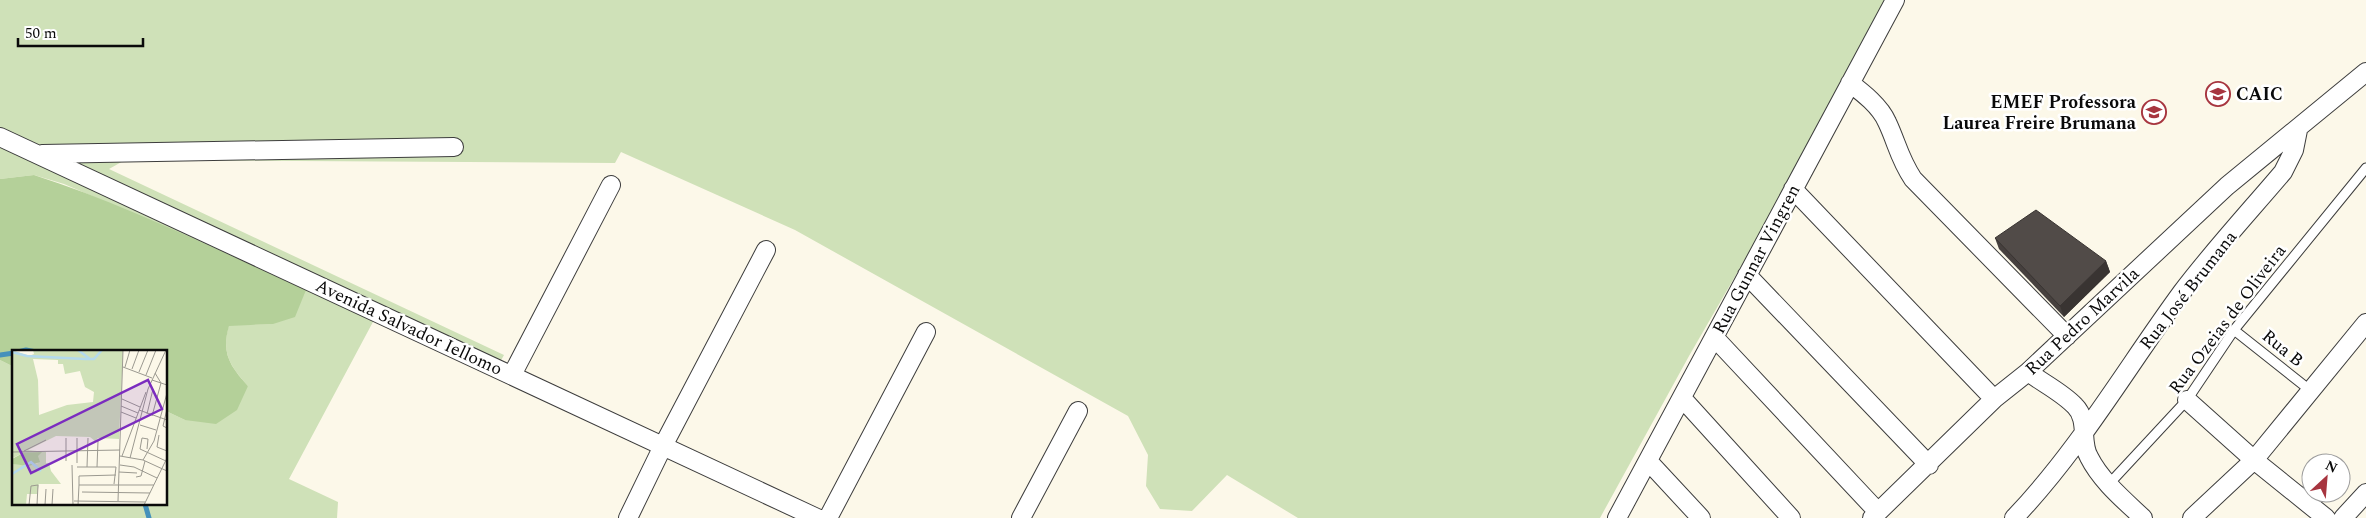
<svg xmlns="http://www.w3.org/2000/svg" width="2366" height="518" viewBox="0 0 2366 518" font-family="Spectral,serif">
<rect width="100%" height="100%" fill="#fcf8e9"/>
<path fill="#cfe1b8" d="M0,0H1890L1840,95L1689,356L1600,518H1298L1227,475L1192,511L1160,509L1146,486L1148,455L1128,416L795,230L621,152L615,163L125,160L109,169L504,355L493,375L374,320L289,479L338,502L337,518H0V360L14,367V504H166V411L185,420L248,386C230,366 221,353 229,325L273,324L148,220L64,184L34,175L0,179Z"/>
<path fill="#b4d099" d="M34,175C127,205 217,250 306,290L295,317L273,324L229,326C221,353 230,366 248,386L237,410L216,424L185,420L166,411V352H14V367L0,360V179Z"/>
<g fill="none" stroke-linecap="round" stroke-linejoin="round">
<path stroke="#4591bb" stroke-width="5" d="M18,352L26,350L36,352
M0,355L14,353
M145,504L149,518"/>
<defs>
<path id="service" d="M2234,330L2311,391
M2109,484L2187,400L2234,330L2366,168"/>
<path id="minor" d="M1850,83C1863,93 1880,106 1887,122C1897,143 1899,158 1913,179L2067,336
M0,137L817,518
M42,154L454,147
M1793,189L1994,399
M1747,275L1929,465
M1714,337L1878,512
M2028,372C2043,383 2063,393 2075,406C2089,420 2080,442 2089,457C2101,481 2124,500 2143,518
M512,375L611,185
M1682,398L1791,518
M2187,400L2254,460L2326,518
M1649,462L1701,518
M628,518L663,446L766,250
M828,518L926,332
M1021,518L1078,411
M1617,518L1895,0
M1872,518L1994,399L2028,372L2227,186L2366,72
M2014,518C2079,450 2127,367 2182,292C2213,251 2249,212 2283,172L2294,150L2298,130
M2192,518L2254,460L2366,323
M2343,518L2366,493"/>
</defs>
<use href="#service" stroke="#3d3d3d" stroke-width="11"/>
<use href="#minor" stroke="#3d3d3d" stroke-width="20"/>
<use href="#service" stroke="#fff" stroke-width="9"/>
<use href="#minor" stroke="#fff" stroke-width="18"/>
</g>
<path fill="#46403e" d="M1995,238L2106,261L2110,272L2064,317L1999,249Z"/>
<path fill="#393432" d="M2106,261L2110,272L2064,317L2060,306Z"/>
<path fill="#514b48" stroke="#393432" d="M2036,210L2106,261L2060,306L1995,238Z"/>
<defs>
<symbol id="school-ring" viewBox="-11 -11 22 22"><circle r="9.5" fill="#fff" stroke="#a7353f" stroke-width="1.5"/><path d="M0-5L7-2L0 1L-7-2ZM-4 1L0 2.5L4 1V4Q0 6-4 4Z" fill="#a7353f"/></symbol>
</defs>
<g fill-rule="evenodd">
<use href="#school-ring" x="2204" y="80" width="28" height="28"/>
<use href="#school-ring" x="2140" y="98" width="28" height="28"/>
</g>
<g text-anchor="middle" stroke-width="5" stroke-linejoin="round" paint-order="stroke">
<g font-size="18" font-weight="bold" fill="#0a0a0a" stroke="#fff" text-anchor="start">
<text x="2236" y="100">CAIC</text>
<text x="2136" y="108" text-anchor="end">EMEF Professora<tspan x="2136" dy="21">Laurea Freire Brumana</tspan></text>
</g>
<g font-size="18" fill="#0a0a0a" stroke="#fff">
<text transform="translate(1756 259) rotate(-62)" y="6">Rua Gunnar Vingren</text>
<text transform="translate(2188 290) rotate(-52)" y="6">Rua José Brumana</text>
<text transform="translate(2227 319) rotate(-53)" y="6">Rua Ozeias de Oliveira</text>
<text transform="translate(2082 321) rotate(-43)" y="6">Rua Pedro Marvila</text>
<text transform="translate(409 327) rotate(25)" y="6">Avenida Salvador Iellomo</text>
<text transform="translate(2283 348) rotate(39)" y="6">Rua B</text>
</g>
</g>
<g transform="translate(12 350)">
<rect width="155" height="155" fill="#fcf8e9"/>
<path d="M0,0L17,6L22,4L21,0H111L107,89L86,88L83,91L78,87L44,86L16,100L34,102V113H37L39,121L49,134H27L25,144H15L14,155H0V114L20,115L26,113L27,109L11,103L1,108L0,103ZM21,9L46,10V14H51L53,24L68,21L73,37L82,42L81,52L55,55L27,65L26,30Z" fill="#cfe1b8" fill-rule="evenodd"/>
<path d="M30,102L26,106L28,112L17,116L0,114V109L11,103Z" fill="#b4d099"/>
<path fill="none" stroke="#b4daed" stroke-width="2.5" d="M66,0L78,9M0,2L15,6L73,9H82L90,0M0,124L19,112L29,121"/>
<path fill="none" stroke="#9b9990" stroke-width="1" d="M111,17L140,28M113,17L118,0M120,19L127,0M127,22L136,0M134,25L144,0M140,30L155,35M110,49L128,57M109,56L126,63M155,59L151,76L155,78M127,60L155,70M109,62L124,68M135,64L141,39M140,66L149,33L143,23M128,75L144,80M147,85L145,97L155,101M135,99L136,89L130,88L128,99L154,111M12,101L34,90M0,102L108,100M108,106L131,110L155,121M110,106L134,42M118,108L136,39L154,0M131,110L142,91L155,43M54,111V88M65,113V88M60,115L61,155M108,115L122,117L145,128M65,117H104L102,134M75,117L76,88M85,117L86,91M107,122L125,123M104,125L67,126V135H142M124,127L129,126L133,111M70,142L138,143M62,151L133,152M106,151L111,0M17,155L19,136L26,135L25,155M33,155L34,139M40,155L41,139M66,155L67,135M132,155L155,108"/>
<path fill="#7b2cbf" fill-opacity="0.15" stroke="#7b2cbf" stroke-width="2.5" d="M136,30L150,59L19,123L5,94Z"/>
<rect width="155" height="155" fill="none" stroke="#0a0a0a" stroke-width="2.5"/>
</g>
<g transform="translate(2326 478) rotate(26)"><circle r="24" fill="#ffffff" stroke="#9d9d9d"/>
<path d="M0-4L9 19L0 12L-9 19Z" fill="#a7353f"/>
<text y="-8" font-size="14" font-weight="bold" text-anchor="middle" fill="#0a0a0a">N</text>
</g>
<path d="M18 38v8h125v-8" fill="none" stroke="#0a0a0a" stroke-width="2.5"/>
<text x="25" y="38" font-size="15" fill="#0a0a0a" stroke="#ffffff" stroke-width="4" paint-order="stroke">50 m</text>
</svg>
